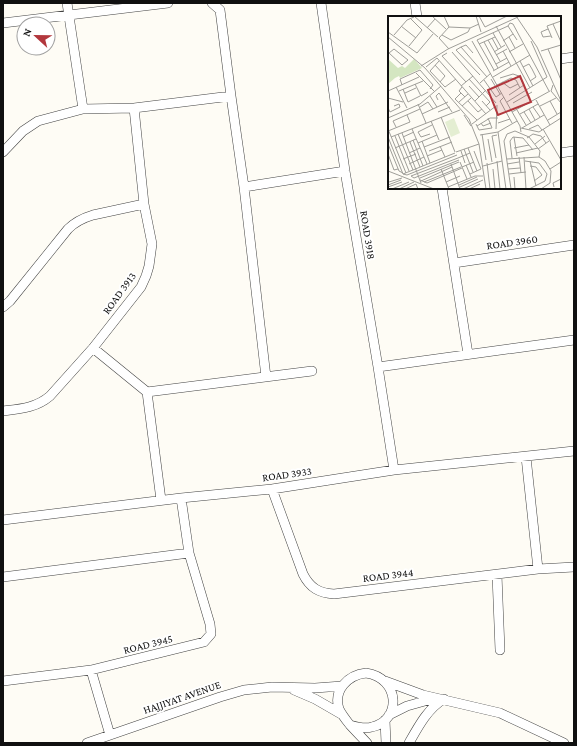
<svg xmlns="http://www.w3.org/2000/svg" width="577" height="746" viewBox="0 0 577 746" font-family="'Crimson Pro',serif">
<rect width="100%" height="100%" fill="#fefcf5"/>
<g fill="none" stroke-linecap="round" stroke-linejoin="round">
<defs>
<path id="minor" d="M67,3L83,109
M212,3L220,10L231,96L244,187L266,377
M321,3L345,171L378,367L394,470
M415,3L417,17
M3,23L168,3
M560,59L574,57
M3,152L23,131L38,121L83,109L134,108L231,96
M560,153L574,151
M244,187L345,171
M442,188L468,354
M454,263L574,245
M3,307L10,301L68,229C75,222 83,218 93,215L144,204
M93,348L147,392L161,500
M378,367L574,340
M147,392L312,371
M3,411C20,409 36,408 50,396L93,348L141,287L146,276L149,266L152,244L144,204L134,108
M526,457L538,569
M272,489L303,574C310,588 319,593 334,594L538,569L574,567
M3,520L181,498L272,489L394,470L574,451
M497,575L500,650
M3,577L189,553
M91,670L110,735
M366,673C400,678 402,720 372,727C365,729 357,727 350,725C346,720 342,715 339,709C333,690 348,675 366,673Z
M3,681L91,670L204,642L211,634L210,624L189,553L181,498
M385,681L423,695L500,713L564,743
M294,690L315,699L341,714
M389,715L407,706L432,699
M385,720L386,743
M350,725L367,743
M87,743L220,697L244,690L272,687L315,688L342,686
M409,743C418,727 428,708 444,699"/>
</defs>
<use href="#minor" stroke="#434343" stroke-width="10"/>
<use href="#minor" stroke="#fff" stroke-width="9"/>
</g>
<g text-anchor="middle" stroke-width="4" stroke-linejoin="round" paint-order="stroke">
<g font-size="11" fill="#101010" stroke="#fff">
<text transform="translate(368 235) rotate(81)" y="4">ROAD 3918</text>
<text transform="translate(512 242) rotate(-8)" y="4">ROAD 3960</text>
<text transform="translate(119 293) rotate(-54)" y="4">ROAD 3913</text>
<text transform="translate(287 474) rotate(-8)" y="4">ROAD 3933</text>
<text transform="translate(388 575) rotate(-7)" y="4">ROAD 3944</text>
<text transform="translate(148 644) rotate(-14)" y="4">ROAD 3945</text>
<text transform="translate(182 697) rotate(-19)" y="4">HAJJIYAT AVENUE</text>
</g>
</g>
<g transform="translate(388 16)">
<rect width="173" height="173" fill="#fefcf5"/>
<path d="M0,43L10,52L14,50L17,52L26,43L34,52L12,62L11,60L7,62L0,68Z" fill="#d4e6c1"/>
<path d="M66,102L72,117L63,121L57,106Z" fill="#e4eed2"/>
<path fill="none" stroke="#9f9e99" stroke-width="1" d="M26,0L50,21M44,0L58,13M56,0L61,11M88,0L93,16M91,0L97,11L119,0M128,0L149,31L173,85M165,8L173,26M13,10L28,22M108,10L142,72M120,10L122,7L125,8L161,75M39,12L47,3M160,13L153,16L155,21L163,20M0,16L29,37M105,17L113,31M6,19L19,4L26,1M54,19L63,24L80,16L82,12M0,21L37,52L81,103L91,128L98,173M121,21L127,32M51,22L61,33M51,22L61,11L82,12L91,8M104,22L110,33M164,22L159,10L173,5M89,24L120,10L129,24M89,24L106,54M100,24L112,45M84,25L132,110L133,116M115,25L125,18M96,26L110,52M91,28L107,21M21,30L34,14L23,3M73,31L68,34L92,59M160,33L173,64M115,35L123,50M153,35L173,29M64,36L108,87M106,36L117,29M121,36L135,28M0,37H1L14,49L20,44L6,33L1,37M29,37L45,18M59,37L54,40L78,66M85,37L78,29L73,31L99,61M108,39L119,33M49,42L98,98M51,45L42,55L57,71L68,63M132,45L145,70M108,48L119,42M47,49L57,60L52,66M33,50L60,33L130,1M38,51L49,42M135,51L141,48L144,53L148,61L142,65M105,55L121,46M28,57L46,75M105,61L142,39M112,62L125,58L131,60L136,69L121,79M81,63L102,86L98,90M103,63L112,78M96,64L108,81L114,77M114,66L122,72L130,68M92,67L103,57M27,68L33,80L40,76M14,69L12,63L32,54L45,69L42,73M109,69L123,62L128,64L132,72M165,69L163,75L173,87M73,70L85,60M81,70L91,81M8,71L19,92M74,71L71,75L77,81M15,73L20,86L32,80M0,75L31,61M11,75L35,65M17,77L28,72M73,77L67,83L89,104M42,80L49,91M116,81L112,85L124,107M0,82L15,86M50,84L48,80L51,77L64,96M148,84L162,109M80,85L90,96L94,93M87,85L98,74M94,85L102,94M162,85L169,98M71,86L80,78M119,86L159,61L143,25M125,87L144,76M30,88L38,107M74,90L83,82M152,90L168,82M32,91L40,86L45,93M145,91L152,101M0,92L2,96L12,91L11,88L6,90M141,93L147,104M129,94L138,109M50,96L62,91M124,96L162,75M136,96L143,107M34,98L60,86M132,98L150,88M76,99L83,110M53,101L67,136M0,102L32,88L53,70M160,104L173,96M43,105L51,124M93,107L95,110L103,107M110,107L122,103M84,108L108,90M88,108L91,114L104,112L100,102M89,110L102,102H110M8,111L5,105L32,93M133,112L151,116L173,102M134,112L156,99M0,113L18,157M24,113L39,148M108,113L109,89M141,113L150,109L154,114M155,113L173,144M0,115L22,106L19,99M110,116L118,173M110,116L129,105M14,117L33,167M10,118L25,154M42,118L33,121L30,116L44,109M94,118L98,144M92,119L110,116M7,120L21,155M0,121L15,158L67,137M3,121L72,94M15,121L26,116M126,121L129,140M139,122L145,118L153,120L158,127M100,123L104,146M25,124L35,150M34,125L42,147M22,126L32,151M30,127L49,119M0,128L11,155L15,157M147,128L157,120M52,130L57,141M36,131L62,121M7,132L28,123M80,132L89,155M126,132L141,129M76,133L85,156M150,133L161,125M41,135L64,126M73,135L77,147M68,136L91,128M21,137L32,132M128,137L150,132M0,138L6,154L10,153M39,140L54,134M131,141L133,157M136,141L138,173M70,142L82,137M108,142L104,120L109,119M124,142L122,125L125,121L135,122L145,134M15,143L28,138M119,143L151,141M109,145L112,173M137,145L151,147L159,158L157,165L141,173M142,145L148,170M72,146L79,163M99,147L102,173M21,148L36,141M63,148L72,173M119,148L131,146M78,149L83,161M95,150L114,145M142,150L148,151L154,159L146,165M74,151L86,146M53,153L61,173M105,153L107,173M120,153L132,152M162,153L173,146M0,155L46,173M15,158L19,159L69,139M82,158L93,153L86,135M121,158L138,156M23,160L26,162L71,144M23,160L70,142M126,161L127,173M32,162L71,146M32,164L39,167L74,152M33,165L64,151M1,166L14,162M36,166L73,151M58,166L72,160M0,169L13,164M71,169L89,161M0,171L14,166M60,171L87,160H95M72,171L90,163M166,171L165,167L173,163M4,173L21,166M11,173L26,166M17,173L28,168L30,173M75,173L95,164M81,173L92,168M123,173L116,125L119,118L127,115L141,121L152,135L151,141L157,145L163,155L162,167L153,173"/>
<path fill="#b2373d" fill-opacity="0.15" stroke="#b2373d" stroke-width="2" d="M132,60L143,86L110,99L100,74Z"/>
<rect width="173" height="173" fill="none" stroke="#101010" stroke-width="2"/>
</g>
<rect width="577" height="746" fill="none" stroke="#101010" stroke-width="8"/>
<g transform="translate(36 36) rotate(292)"><circle r="19" fill="#ffffff" stroke="#9f9f9f"/>
<path d="M0-3L7 15L0 10L-7 15Z" fill="#b2373d"/>
<text y="-6" font-size="11" font-weight="bold" text-anchor="middle" fill="#101010">N</text>
</g>
</svg>
